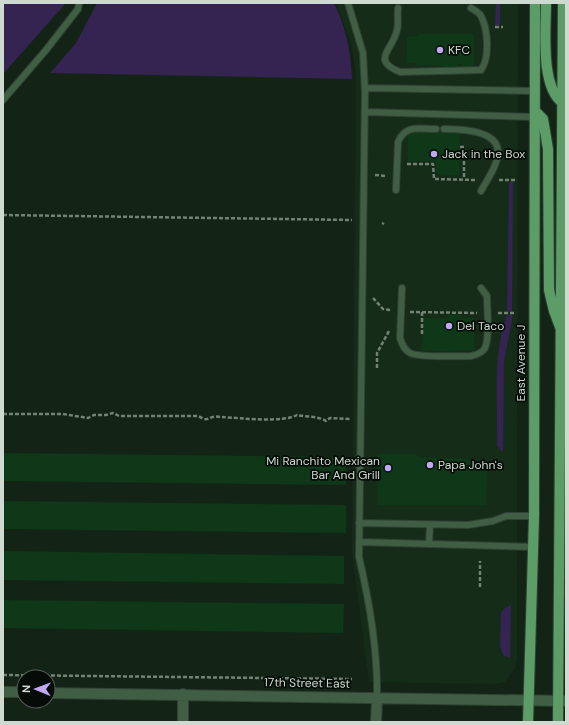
<svg xmlns="http://www.w3.org/2000/svg" width="569" height="725" viewBox="0 0 569 725" font-family="'DM Sans',sans-serif">
<rect width="100%" height="100%" fill="#132416"/>
<path fill="#152c19" d="M336,3H518L517,660L515,668L505,682L494,684L369,682L352,552L356,74L351,43Z"/>
<path fill="#352352" d="M3,3H66L3,74Z
M97,3H334C346,28 351,51 352,79L50,73L76,43Z
M496,3H500V25H495Z
M509,182H513L512,312H507Z
M507,315H512V320L504,361L503,452L497,446C498,402 492,356 507,315Z
M511,605L510,658L503,655L500,646L501,613L506,607Z"/>
<path fill="#0e3818" d="M418,34H474V67H462V64H458V67H454V69H447V67H443V65H417V63H407V37L418,36Z
M436,127H444L447,132H460L459,175L440,176V174H436V161H408V132H433Z
M449,315H461V318H475L474,350H457L454,352L422,350L423,318H449Z
M3,453L346,457V485L3,481Z
M379,454H416L419,457L469,459V461L488,462L486,505H378L377,455Z
M3,501L346,505V533L3,529Z
M3,551L344,556V584L3,580Z
M3,600L344,604L343,633L3,628Z"/>
<g fill="none" stroke-linecap="round" stroke-linejoin="round">
<defs>
<path id="lane" d="M348,3L363,53L365,92L359,557C370,604 378,650 377,698
M398,8C397,15 399,24 397,30C393,50 370,60 400,72L481,70C490,58 488,29 481,16C479,12 474,10 471,8
M365,88L535,91
M3,100L46,50L78,9L79,3
M365,112L535,117
M444,129C459,129 498,130 498,152C498,165 487,180 481,191
M396,190L398,142C406,124 419,129 436,129
M402,288L400,338C402,344 404,350 410,353C419,358 459,356 471,356C476,355 482,353 485,348C490,337 487,309 487,296L481,288
M359,523L468,525L493,521L506,516H534
M359,542L534,547
M429,544L430,525"/>
<path id="street" d="M3,692H24
M48,693L566,701
M183,722V694
M376,722L377,698"/>
<path id="primary" d="M546,3C546,28 540,88 563,103
M536,112L543,119L548,149L549,290L554,311L560,327
M528,722L534,516L535,3
M558,722L563,3"/>
</defs>
<use href="#lane" stroke="#314134" stroke-width="8"/>
<use href="#street" stroke="#314134" stroke-width="12"/>
<use href="#primary" stroke="#314134" stroke-width="12"/>
<path stroke="#748276" stroke-width="2.5" stroke-dasharray="4 2" stroke-linecap="butt" d="M495,27H503
M460,147H464V179
M407,164H433L434,179L475,180
M375,175L386,176
M499,180H517
M3,215L352,220
M382,223L384,224
M373,298L383,309L391,310
M410,312L477,313
M422,312V334
M498,313H515
M377,368V353L389,331
M3,414H63L88,418L94,415H106L113,413L119,416H196C200,416 201,418 204,419C208,420 210,417 213,417C216,416 219,417 222,417C240,418 283,423 297,415C305,417 319,416 326,421L330,418L350,419
M480,587V561
M3,675L352,679"/>
<use href="#lane" stroke="#405e44" stroke-width="6"/>
<use href="#street" stroke="#405e44" stroke-width="10"/>
<use href="#primary" stroke="#5c9c66" stroke-width="10"/>
</g>
<g fill="#c0a8f3" stroke="#050b06" stroke-width="1.5">
<circle cx="440" cy="50" r="4"/>
<circle cx="434" cy="154" r="4"/>
<circle cx="449" cy="326" r="4"/>
<circle cx="430" cy="465" r="4"/>
<circle cx="388" cy="468" r="4"/>
</g>
<g text-anchor="middle" stroke-width="3.5" stroke-linejoin="round" paint-order="stroke">
<g font-size="12" fill="#ced9cf" stroke="#050b06" text-anchor="start">
<text x="448" y="54">KFC</text>
<text x="442" y="158">Jack in the Box</text>
<text x="457" y="330">Del Taco</text>
<text x="380" y="465" text-anchor="end">Mi Ranchito Mexican<tspan x="380" dy="14">Bar And Grill</tspan></text>
<text x="438" y="469">Papa John's</text>
</g>
<g font-size="12" fill="#ced9cf" stroke="#050b06">
<text transform="translate(521 363) rotate(-90)" y="4">East Avenue J</text>
<text transform="translate(307 683) rotate(1)" y="4">17th Street East</text>
</g>
</g>
<rect width="569" height="725" fill="none" stroke="#ced9cf" stroke-width="8"/>
<g transform="translate(36 689) rotate(271)"><circle r="19" fill="#050b06" stroke="#555d56"/>
<path d="M0-3L7 15L0 10L-7 15Z" fill="#c0a8f3"/>
<text y="-6" font-size="11" font-weight="bold" text-anchor="middle" fill="#ced9cf">N</text>
</g>
</svg>
